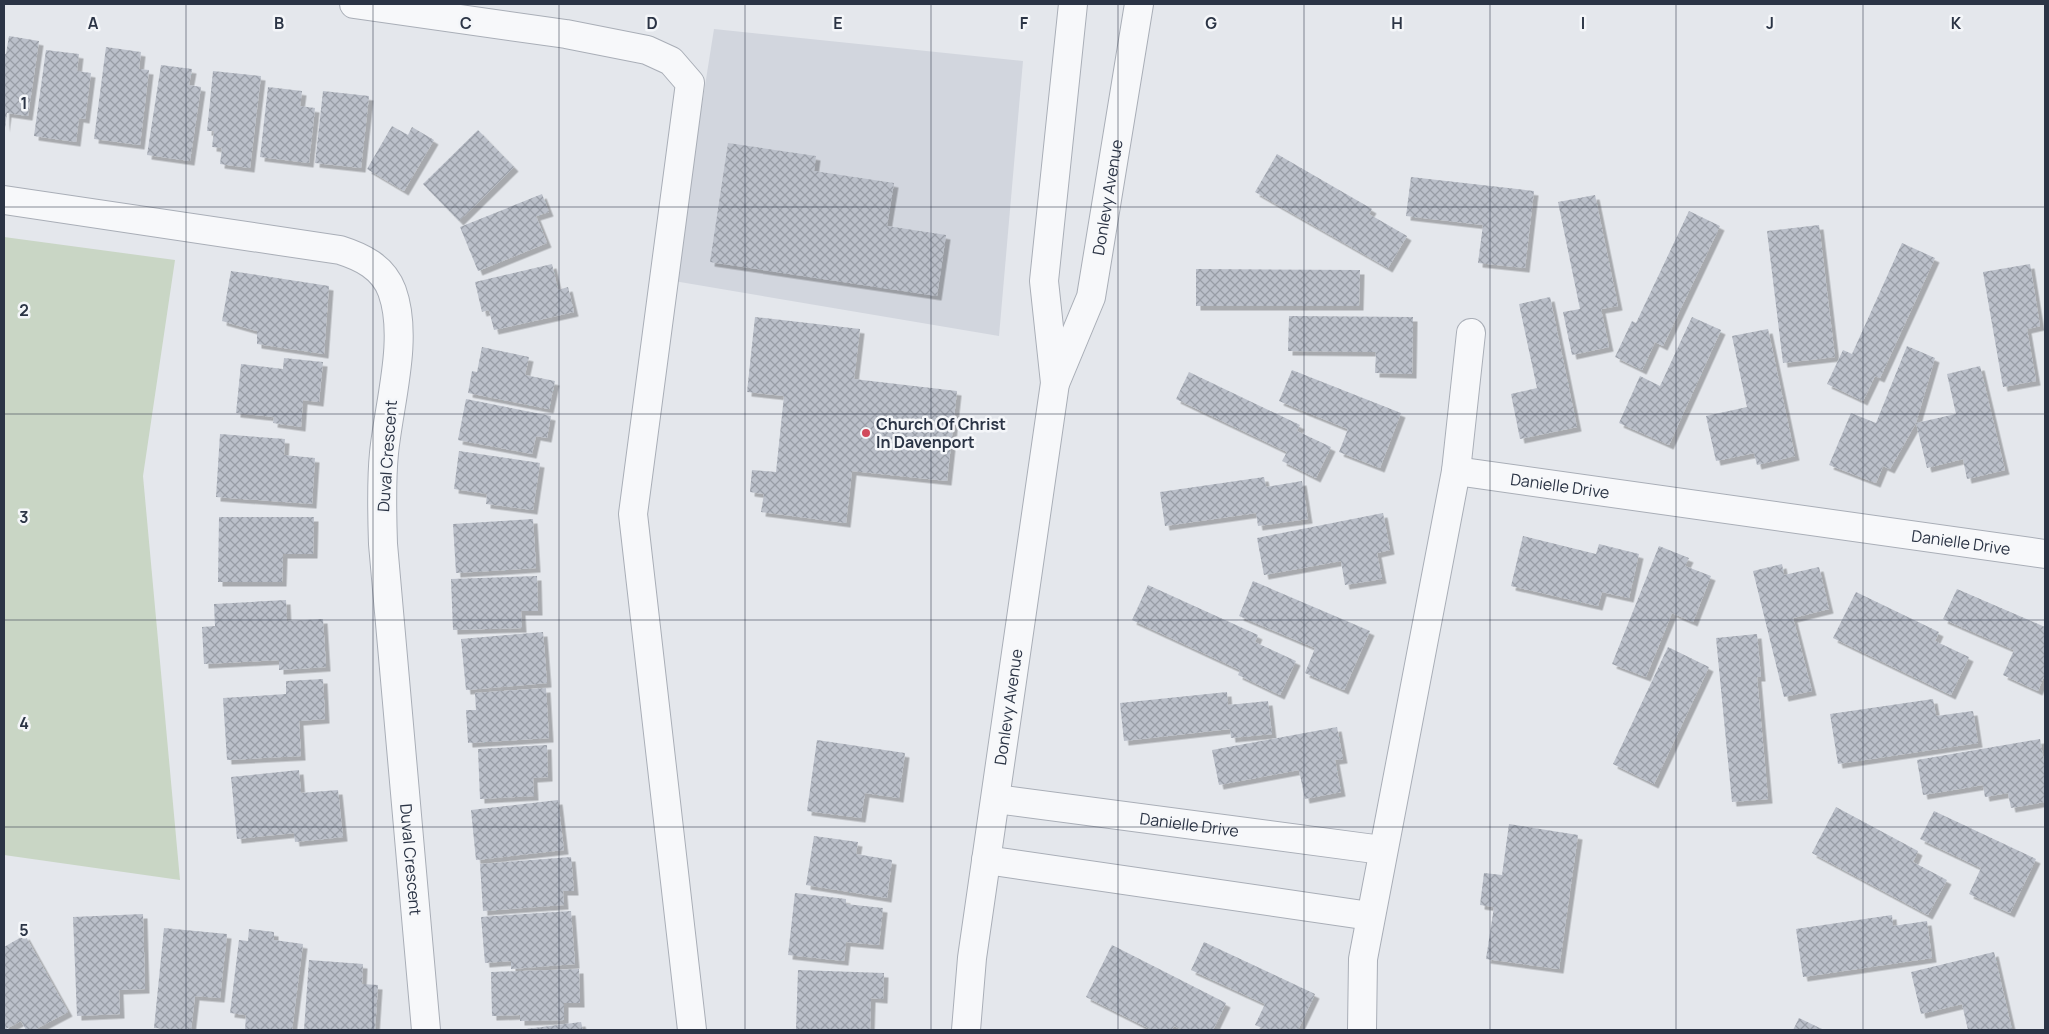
<svg xmlns="http://www.w3.org/2000/svg" width="2049" height="1034" viewBox="0 0 2049 1034" font-family="Manrope,sans-serif">
<defs>
<pattern id="building-cross-hatch" width="8" height="8" patternUnits="userSpaceOnUse" patternTransform="scale(1.25)"><rect width="8" height="8" fill="#bbc0ca"/><path d="M0 0l8 8M0 8l8-8" fill="none" stroke="#989da6"/></pattern>
<filter id="shadow"><feDropShadow dx="4.5" dy="4.5" stdDeviation="0" flood-color="#0004"/></filter>
</defs>
<rect width="100%" height="100%" fill="#e4e7ec"/>
<path fill="#d2d6de" d="M714,29L1023,61L999,336L674,281Z"/>
<path fill="#c9d6c5" d="M4,237L175,260L143,476L180,880L4,855Z"/>
<path fill="url(#building-cross-hatch)" filter="url(#shadow)" d="M9,36L39,41L28,116L7,113L5,128L4,53L6,54Z
M106,47L141,52L139,69L149,70L140,145L94,139Z
M46,50L79,54L77,71L91,73L85,119L79,118L76,142L34,136Z
M161,65L192,69L189,85L201,87L190,161L147,155Z
M213,71L261,76L250,168L220,164L222,148L212,147L214,131H207Z
M268,87L302,91L300,106L315,108L309,163L260,157Z
M323,91L369,96L361,168L315,163Z
M392,126L408,135L412,127L434,140L404,191L367,169Z
M478,130L514,167L459,221L423,184Z
M728,143L816,156L814,171L894,183L887,226L946,235L937,296L710,262Z
M1277,154L1372,209L1369,214L1407,236L1388,268L1255,192Z
M1411,177L1534,191L1525,268L1478,263L1483,225L1406,216Z
M542,194L549,212L536,216L547,243L478,271L460,227Z
M1595,195L1618,306L1601,309L1609,347L1572,355L1563,312L1580,309L1558,202Z
M1689,211L1720,226L1663,346L1655,342L1642,370L1615,357L1632,321L1636,323Z
M1819,225L1835,357L1783,363L1767,231Z
M1902,243L1935,258L1880,378L1875,376L1863,401L1827,384L1843,350L1852,354Z
M552,264L558,290L568,287L574,312L494,330L489,310L482,312L475,282Z
M2030,264L2040,326L2027,329L2036,381L2003,387L1983,272Z
M1196,269L1360,270L1359,306H1196Z
M231,271L329,286L324,354L257,344V331L222,321Z
M1550,297L1577,427L1520,439L1511,394L1537,388L1519,304Z
M1289,316L1413,317L1412,374L1375,373L1376,352L1288,351Z
M755,317L860,329L854,379L957,391L947,481L852,471L846,523L761,512L764,494L750,492L752,470L776,472L784,396L747,392Z
M1692,317L1721,330L1669,445L1619,423L1640,376L1660,386Z
M1768,329L1795,456L1757,465L1754,453L1716,461L1706,416L1747,407L1732,336Z
M1907,346L1935,358L1916,423L1956,414L1947,374L1980,366L2005,470L1967,479L1963,459L1927,468L1916,423L1890,469L1883,466L1876,483L1829,465L1851,413L1876,423Z
M482,347L529,357L525,375L555,381L549,409L468,393L472,371L477,372Z
M284,358L323,362L319,402L303,400L301,427L273,423L274,417L236,413L241,364L283,369Z
M1292,370L1401,413L1380,468L1339,452L1348,429L1279,401Z
M1189,372L1300,425L1297,431L1331,447L1316,478L1282,461L1287,452L1176,399Z
M466,399L551,416L547,438L536,436L532,454L458,440Z
M220,434L285,439L284,455L315,458L312,504L216,497Z
M459,451L540,463L533,510L486,504L487,494L454,489Z
M1264,477L1266,487L1302,481L1308,519L1258,526L1256,513L1165,526L1160,492Z
M1383,513L1390,550L1377,553L1382,579L1345,585L1341,561L1264,575L1257,538Z
M219,517H314L313,554H283L282,582H218Z
M533,519L536,568L456,573L453,524Z
M1523,536L1596,554L1599,544L1639,554L1629,598L1602,592L1598,606L1511,586Z
M1659,546L1689,558L1685,566L1711,576L1693,622L1672,613L1646,677L1612,664Z
M1782,564L1784,575L1819,567L1829,609L1793,618L1812,691L1784,697L1753,571Z
M537,576L538,611H521L522,628L453,630L451,579Z
M1253,581L1370,631L1344,690L1305,673L1315,648L1239,616Z
M1148,585L1258,635L1255,642L1296,661L1280,695L1238,675L1240,670L1132,620Z
M1957,589L2045,627V674L2038,691L2003,675L2014,650L1943,619Z
M1856,592L1939,632L1935,641L1969,657L1951,695L1833,638Z
M286,600L287,621L323,619L326,667L279,670V660L204,664L202,627L215,626L214,604Z
M543,632L547,683L466,690L461,639Z
M1757,634L1761,677H1757L1768,799L1732,802L1716,638Z
M1668,647L1709,667L1654,784L1613,764Z
M323,679L325,719L299,721L301,756L227,760L223,698L286,694V681Z
M546,688L549,738L468,743L466,710H476L475,693Z
M1227,692L1228,705L1268,701L1272,734L1231,738L1230,729L1124,741L1120,703Z
M1933,699L1936,716L1973,711L1978,743L1838,764L1830,714Z
M1337,727L1343,759L1335,760L1341,792L1305,799L1299,770L1219,785L1212,750Z
M2040,739L2045,767V802L2011,808L2008,793L1985,797L1983,785L1923,795L1917,760Z
M817,740L905,753L899,798L865,793L861,818L807,811Z
M547,745L548,777L533,778L534,796L480,799L478,749Z
M299,770L301,793L338,790L343,837L295,842L294,833L237,839L231,777Z
M558,800L564,850L476,860L471,810Z
M1836,807L1918,851L1913,862L1947,880L1928,915L1812,853Z
M1934,811L2036,859L2010,913L1969,894L1981,868L1920,839Z
M1509,824L1578,835L1559,969L1486,959L1494,907L1480,905L1484,873L1502,875Z
M814,836L858,842L856,854L892,860L887,898L806,885Z
M571,857L574,891H563L564,905L483,911L480,864Z
M795,893L846,899V904L883,908L879,945L846,942L844,961L788,955Z
M571,911L575,964L511,969V961L485,963L481,917Z
M143,914L145,989L119,990L120,1014L77,1016L73,917Z
M1892,915L1893,926L1927,921L1932,958L1803,977L1796,929Z
M164,928L227,934L220,998L195,996L191,1030L154,1028Z
M249,929L274,932V940L303,944L292,1030H245L246,1015L230,1013L239,940L248,941Z
M25,935L68,1012L34,1030H26L21,1021L4,1030V947Z
M1204,942L1315,994L1298,1030H1267L1255,1025L1265,1004L1191,970Z
M1112,945L1226,1003L1213,1030H1183L1174,1026L1172,1030H1152L1086,997Z
M1994,952L2012,1030H1968L1962,1004L1921,1014L1911,972Z
M309,960L363,964L362,984L378,985L375,1030H304Z
M579,969L580,1003H564V1020L520,1021V1015L492,1016L491,972Z
M798,970L884,973L883,999L871,998L870,1030L796,1029Z
M1799,1018L1824,1030H1793Z
M581,1022L583,1030H526V1029Z"/>
<g fill="none" stroke-linecap="round" stroke-linejoin="round">
<defs>
<g id="minor">
<path d="M354,4L566,34L647,50L671,61L690,83L633,514L692,1030"/>
<path id="s1" d="M4,200L340,250C362,257 383,267 392,291C409,338 389,403 384,453C381,483 382,514 383,544L426,1030"/>
<path id="s2" d="M1056,381L1091,297L1139,4"/>
<path id="s3" d="M1456,471L2045,554"/>
<path id="s4" d="M996,799L1382,850"/>
<path d="M986,860L1370,916"/>
<path id="s5" d="M966,1030L972,958L1055,383L1044,281L1073,4"/>
<path d="M1362,1030L1363,959L1456,471L1471,333"/>
</g>
</defs>
<use href="#minor" stroke="#a9aeb7" stroke-width="30"/>
<use href="#minor" stroke="#f7f8fa" stroke-width="28"/>
</g>
<path fill="none" stroke="#2b3445" stroke-width="1" stroke-opacity="0.55" d="M186,4V1030M373,4V1030M559,4V1030M745,4V1030M931,4V1030M1118,4V1030M1304,4V1030M1490,4V1030M1676,4V1030M1863,4V1030M4,207H2045M4,414H2045M4,620H2045M4,827H2045"/>
<circle fill="#d1495b" stroke="#f4f6f9" stroke-width="2" cx="866" cy="433" r="5"/>
<g text-anchor="middle" stroke-width="5" stroke-linejoin="round" paint-order="stroke">
<g font-size="16" fill="#2b3445" stroke="#f4f6f9">
<text dy="6" stroke="none"><textPath href="#s2" startOffset="192">Donlevy Avenue</textPath></text>
<text transform="translate(387 456) rotate(-86)" y="6">Duval Crescent</text>
<text dy="6" stroke="none"><textPath href="#s3" startOffset="105">Danielle Drive</textPath></text>
<text dy="6" stroke="none"><textPath href="#s3" startOffset="510">Danielle Drive</textPath></text>
<text dy="6" stroke="none"><textPath href="#s5" startOffset="326">Donlevy Avenue</textPath></text>
<text dy="6" stroke="none"><textPath href="#s4" startOffset="195">Danielle Drive</textPath></text>
<text dy="6" stroke="none"><textPath href="#s1" startOffset="980">Duval Crescent</textPath></text>
</g>
<g font-size="16" font-weight="bold" fill="#2b3445" stroke="#f4f6f9" text-anchor="start">
<text x="876" y="430">Church Of Christ<tspan x="876" dy="18">In Davenport</tspan></text>
</g>
</g>
<g font-size="16" text-anchor="middle" font-weight="bold" fill="#2b3445" stroke="#f4f6f9" stroke-width="5" stroke-linejoin="round" paint-order="stroke">
<text x="93" y="29">A</text>
<text x="279" y="29">B</text>
<text x="466" y="29">C</text>
<text x="652" y="29">D</text>
<text x="838" y="29">E</text>
<text x="1024" y="29">F</text>
<text x="1211" y="29">G</text>
<text x="1397" y="29">H</text>
<text x="1583" y="29">I</text>
<text x="1770" y="29">J</text>
<text x="1956" y="29">K</text>
<text x="24" y="109">1</text>
<text x="24" y="316">2</text>
<text x="24" y="523">3</text>
<text x="24" y="729">4</text>
<text x="24" y="936">5</text>
</g>
<rect width="2049" height="1034" fill="none" stroke="#2b3445" stroke-width="10"/>
</svg>
